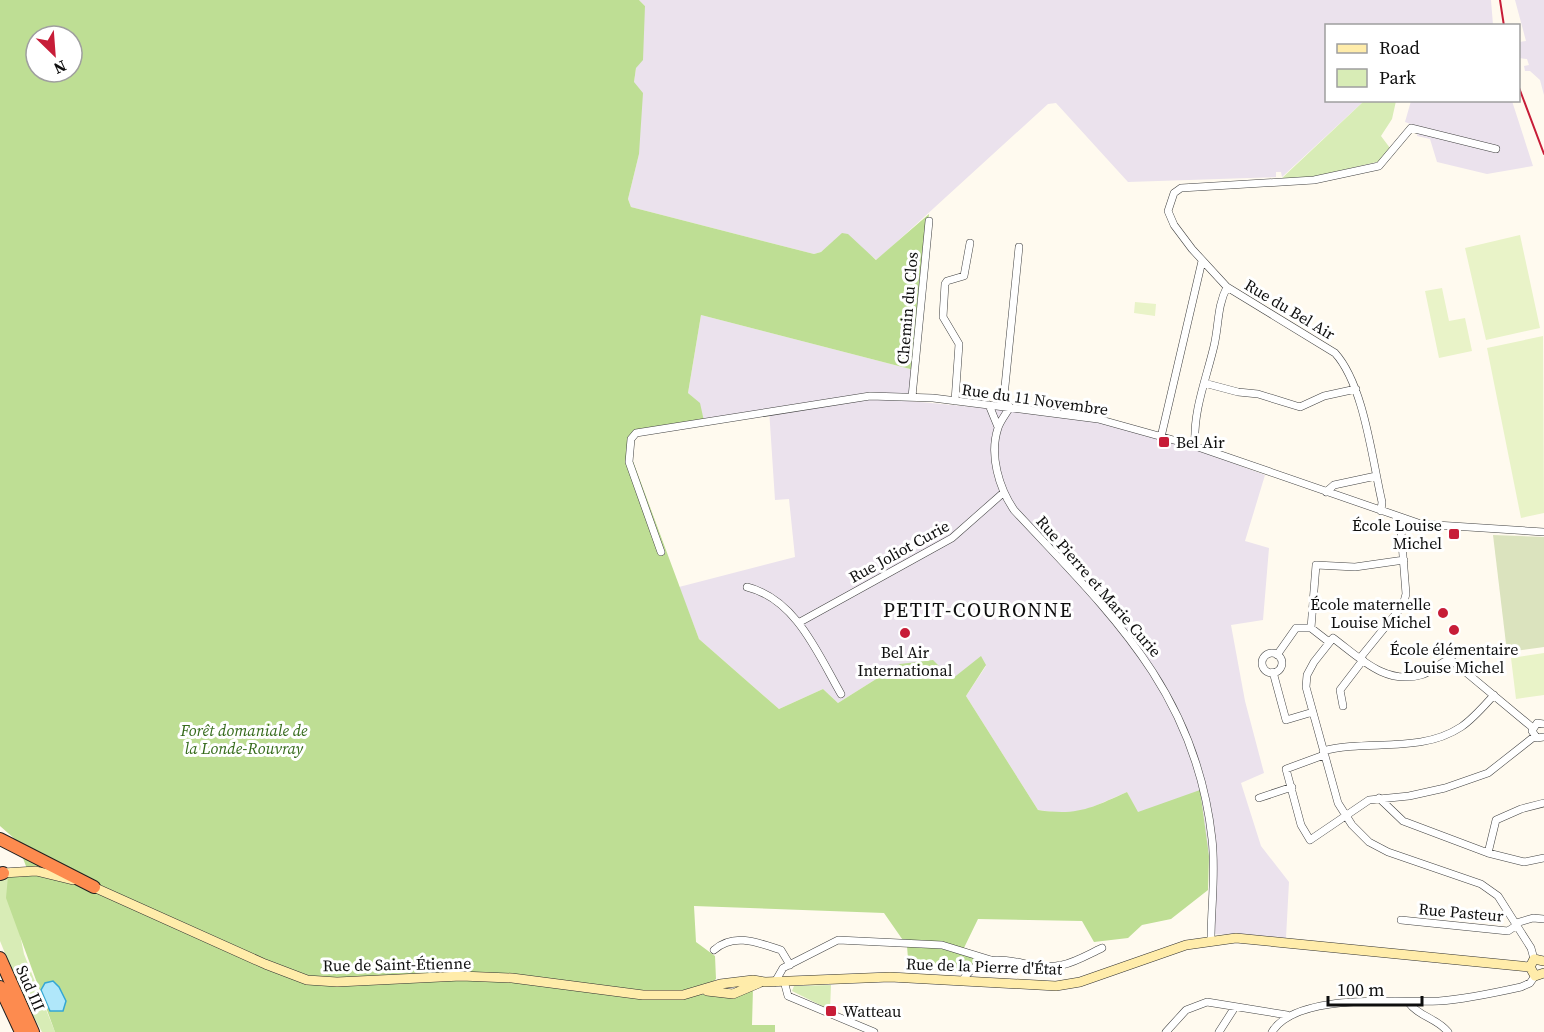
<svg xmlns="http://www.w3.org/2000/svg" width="1544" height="1032" viewBox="0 0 1544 1032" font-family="'Source Serif 4',serif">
<rect width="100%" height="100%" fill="#fffaef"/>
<path fill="#ebe2ed" d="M639,0H1491L1493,25L1326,26V100L1364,101L1282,177L1281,172H1276V177L1128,182L1056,103L1048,104L877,260L842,234L821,252L814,254L631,207L628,199L639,154L634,82L645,6Z
M1515,0H1544V95L1540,80L1530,71H1525L1524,66L1529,65L1527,59L1519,58V42L1526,41Z
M1411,101H1512L1533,166L1487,174L1437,162L1430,139L1417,136L1419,127L1405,122Z
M701,315L914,370L909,401L1040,413L1099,421L1193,448L1265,475L1245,541L1269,548L1263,620L1231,625L1245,701L1264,773L1241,783L1261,846L1289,882L1286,938L1212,934L1209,856L1137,812L1127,792L1081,812L1060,813L1038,810L966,696L986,666L952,679L900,664L838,703L823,689L779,709L699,639L679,587L795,557L789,499L775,500L769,409L704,421L699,403L688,393Z"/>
<path fill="#d8ecb6" d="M1364,101H1396L1392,119L1381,136L1390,148L1381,161L1308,178L1281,179Z
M8,876L24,954L55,1032H42L23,997L0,941V879Z
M831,985L830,1010L792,991L794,986Z"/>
<path fill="#bede94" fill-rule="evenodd" d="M0,0H639L645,6L643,60L636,68L634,82L643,93L639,154L628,199L631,207L814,254L821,252L842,233L848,234L876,260L929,214L914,370L701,315L688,393L700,403L704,421L638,431L630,453L699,639L779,709L823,689L838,703L900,664L933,660L952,679L981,656L986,665L966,696L1038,810C1078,816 1091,808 1127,792L1138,812L1200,790L1209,856L1208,890L1171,919L1142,925L1128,938L1094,942L1082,921L978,919L962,952L980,960L977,967L957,973L942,969L909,971L907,946L884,913L694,906L696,942L715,956L716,979L697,995L753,988L752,1025H775V1032H55L6,898L8,876L29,874L16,840L0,826ZM36,36H72V72H36Z"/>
<path fill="#dbe3be" d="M1493,535L1544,537V647L1507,652Z"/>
<path fill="#e9f3c8" d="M1520,235L1540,328L1486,340L1465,248Z
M1442,288L1449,321L1465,318L1472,351L1439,358L1425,291Z
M1135,302L1156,304L1155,316L1134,313Z
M1543,336L1544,513L1521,518L1487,348Z
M1544,653V695L1516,699L1511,658Z"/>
<path fill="#b0e7fa" stroke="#33a7d5" stroke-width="1.5" d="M53,981L59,987L66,1001L63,1011H50L41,990L45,983Z"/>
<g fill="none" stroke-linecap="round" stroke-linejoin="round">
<defs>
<path id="street" d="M1227,287L1192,249L1174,225L1168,211L1174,193L1181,188L1314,180L1379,166L1411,128L1496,149
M1204,383L1238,392L1258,394L1300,407L1324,396L1356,389
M912,397L929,221
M955,401L959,344L943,317L945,284L947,281L964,276L970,243
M989,405L998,427
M1003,406L1019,247
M1010,407C1006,414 1000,421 998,428C989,455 999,488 1014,510C1110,613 1196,691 1212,839C1216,873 1211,907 1211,939
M1161,437L1202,261
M1195,446C1193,410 1206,380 1214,346C1219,325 1217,306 1227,287L1335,353C1364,385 1372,459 1382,502L1381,511
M1326,492L1334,485L1376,476
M661,552L629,462L631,439L636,433L870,396L933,398L1098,419L1195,446L1421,524L1544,532
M747,587C796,599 818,654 841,694
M800,622L952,538L1003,493
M1311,628L1316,565L1355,567L1404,560
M1262 663a10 10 0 1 1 20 0a10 10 0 1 1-20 0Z
M1277,655L1296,628H1311L1329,642
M1360,658L1403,605L1406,594L1400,518
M1273,672L1286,720L1313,712
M1343,706L1340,690L1363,660
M1544,724L1537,723L1532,731L1537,738L1544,737
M1533,728L1450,659C1440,662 1432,672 1421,675C1385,685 1360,658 1333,638L1314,662L1307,675L1306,687L1338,803L1352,825L1369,842L1388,852L1481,884L1498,896L1531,948L1534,959
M1323,751C1367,739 1420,754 1461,727C1473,719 1484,706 1494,695
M1324,755L1286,769L1301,825L1310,840L1369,800L1409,796L1445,788L1488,773L1535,736
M1259,798L1292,787
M1379,798L1403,821L1488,853L1524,862L1544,858
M1488,853L1496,820L1521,809L1544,803
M1401,920L1508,931L1517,925
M1516,923L1533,918L1544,919
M714,950C734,932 759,943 781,950L790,965
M784,981L788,996L874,1032
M962,981C989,939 1026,974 1062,965C1076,962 1089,954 1102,948
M775,982L783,968L838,940L942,945L991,960
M1408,1002C1419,1017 1437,1018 1448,1032
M1166,1032L1186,1010L1207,1002L1287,1015
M1219,1032L1235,1007
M1272,1032C1296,992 1398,1003 1439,1001C1467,999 1494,993 1521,987L1530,983L1535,976"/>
<path id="secondary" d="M3,873L36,871L73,880
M89,885L265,964L307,980L337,982L461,976L512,978L643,995H683L720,984L753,980L765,982L890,977L1056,986L1080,982L1186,945L1236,938L1530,967
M1530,967L1534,959L1544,961
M1530,967L1535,976L1544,973
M707,991L733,994L759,983"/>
<path id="highway" d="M0,839L94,887
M0,874L3,873
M0,958L33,1032
M0,987L21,1032"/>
</defs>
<use href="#street" stroke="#414141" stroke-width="8"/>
<use href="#secondary" stroke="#303030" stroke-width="10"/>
<use href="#highway" stroke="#1f1f1f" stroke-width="14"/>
<use href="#street" stroke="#fff" stroke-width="7"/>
<use href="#secondary" stroke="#ffecaa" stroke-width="9"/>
<use href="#highway" stroke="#fd8b4f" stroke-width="12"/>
<path stroke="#c71d38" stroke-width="2" d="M1500,0L1504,26
M1518,85L1544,154"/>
</g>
<g fill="#c71d38" stroke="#fff" stroke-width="2">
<rect x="1158" y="436" width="12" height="12" rx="3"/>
<rect x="1448" y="528" width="12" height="12" rx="3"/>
<circle cx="1443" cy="613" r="6"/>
<circle cx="1454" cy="630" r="6"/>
<circle cx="905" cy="633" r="6"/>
<rect x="825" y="1005" width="12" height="12" rx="3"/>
</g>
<g text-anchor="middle" stroke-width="6" stroke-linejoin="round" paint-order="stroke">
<g font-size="16" fill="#0e0e0e" stroke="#fff">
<text transform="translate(907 308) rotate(-85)" y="6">Chemin du Clos</text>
<text transform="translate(1290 309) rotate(31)" y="6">Rue du Bel Air</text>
<text transform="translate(1035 399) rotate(8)" y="6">Rue du 11 Novembre</text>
<text transform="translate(899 551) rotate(-29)" y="6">Rue Joliot Curie</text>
<text transform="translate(1099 586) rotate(49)" y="6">Rue Pierre et Marie Curie</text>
<text transform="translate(1461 912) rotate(5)" y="6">Rue Pasteur</text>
<text transform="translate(397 964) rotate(-1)" y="6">Rue de Saint-Étienne</text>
<text transform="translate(984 966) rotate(2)" y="6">Rue de la Pierre d'État</text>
<text transform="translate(31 988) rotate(66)" y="6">Sud III</text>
</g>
<g font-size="16" fill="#0e0e0e" stroke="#fff" text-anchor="start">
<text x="1176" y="448">Bel Air</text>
<text x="1442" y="531" text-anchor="end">École Louise<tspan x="1442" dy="18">Michel</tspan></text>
<text x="1431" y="610" text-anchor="end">École maternelle<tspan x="1431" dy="18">Louise Michel</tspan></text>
<text x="1454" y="655" text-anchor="middle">École élémentaire<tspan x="1454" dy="18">Louise Michel</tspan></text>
<text x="905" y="658" text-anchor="middle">Bel Air<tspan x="905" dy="18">International</tspan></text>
<text x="843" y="1017">Watteau</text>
</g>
<g font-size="16" font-style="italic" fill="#346a1a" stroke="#fff">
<text x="244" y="736">Forêt domaniale de<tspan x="244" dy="18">la Londe-Rouvray</tspan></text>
</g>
<g font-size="20" letter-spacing="1.5" fill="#0e0e0e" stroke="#fff">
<text x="978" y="617">PETIT-COURONNE</text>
</g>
</g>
<rect x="1325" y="24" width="195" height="78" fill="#ffffff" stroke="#9f9f9f" stroke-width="1.5"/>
<rect x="1337" y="44" width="30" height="9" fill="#ffecaa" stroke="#9f9f9f" stroke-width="1.5"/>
<text x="1379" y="54" font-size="18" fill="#0e0e0e">Road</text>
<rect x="1337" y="69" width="30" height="18" fill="#d8ecb6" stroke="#9f9f9f" stroke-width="1.5"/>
<text x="1379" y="84" font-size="18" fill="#0e0e0e">Park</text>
<g transform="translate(54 54) rotate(155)"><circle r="28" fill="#ffffff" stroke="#9f9f9f" stroke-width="1.5"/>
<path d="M0-4.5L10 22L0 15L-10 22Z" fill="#c71d38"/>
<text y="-9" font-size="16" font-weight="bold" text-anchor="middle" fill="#0e0e0e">N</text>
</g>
<path d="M1328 996v9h94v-9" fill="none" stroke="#0e0e0e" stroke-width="3"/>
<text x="1337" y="996" font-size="18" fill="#0e0e0e" stroke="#ffffff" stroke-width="4.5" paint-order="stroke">100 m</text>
</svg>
